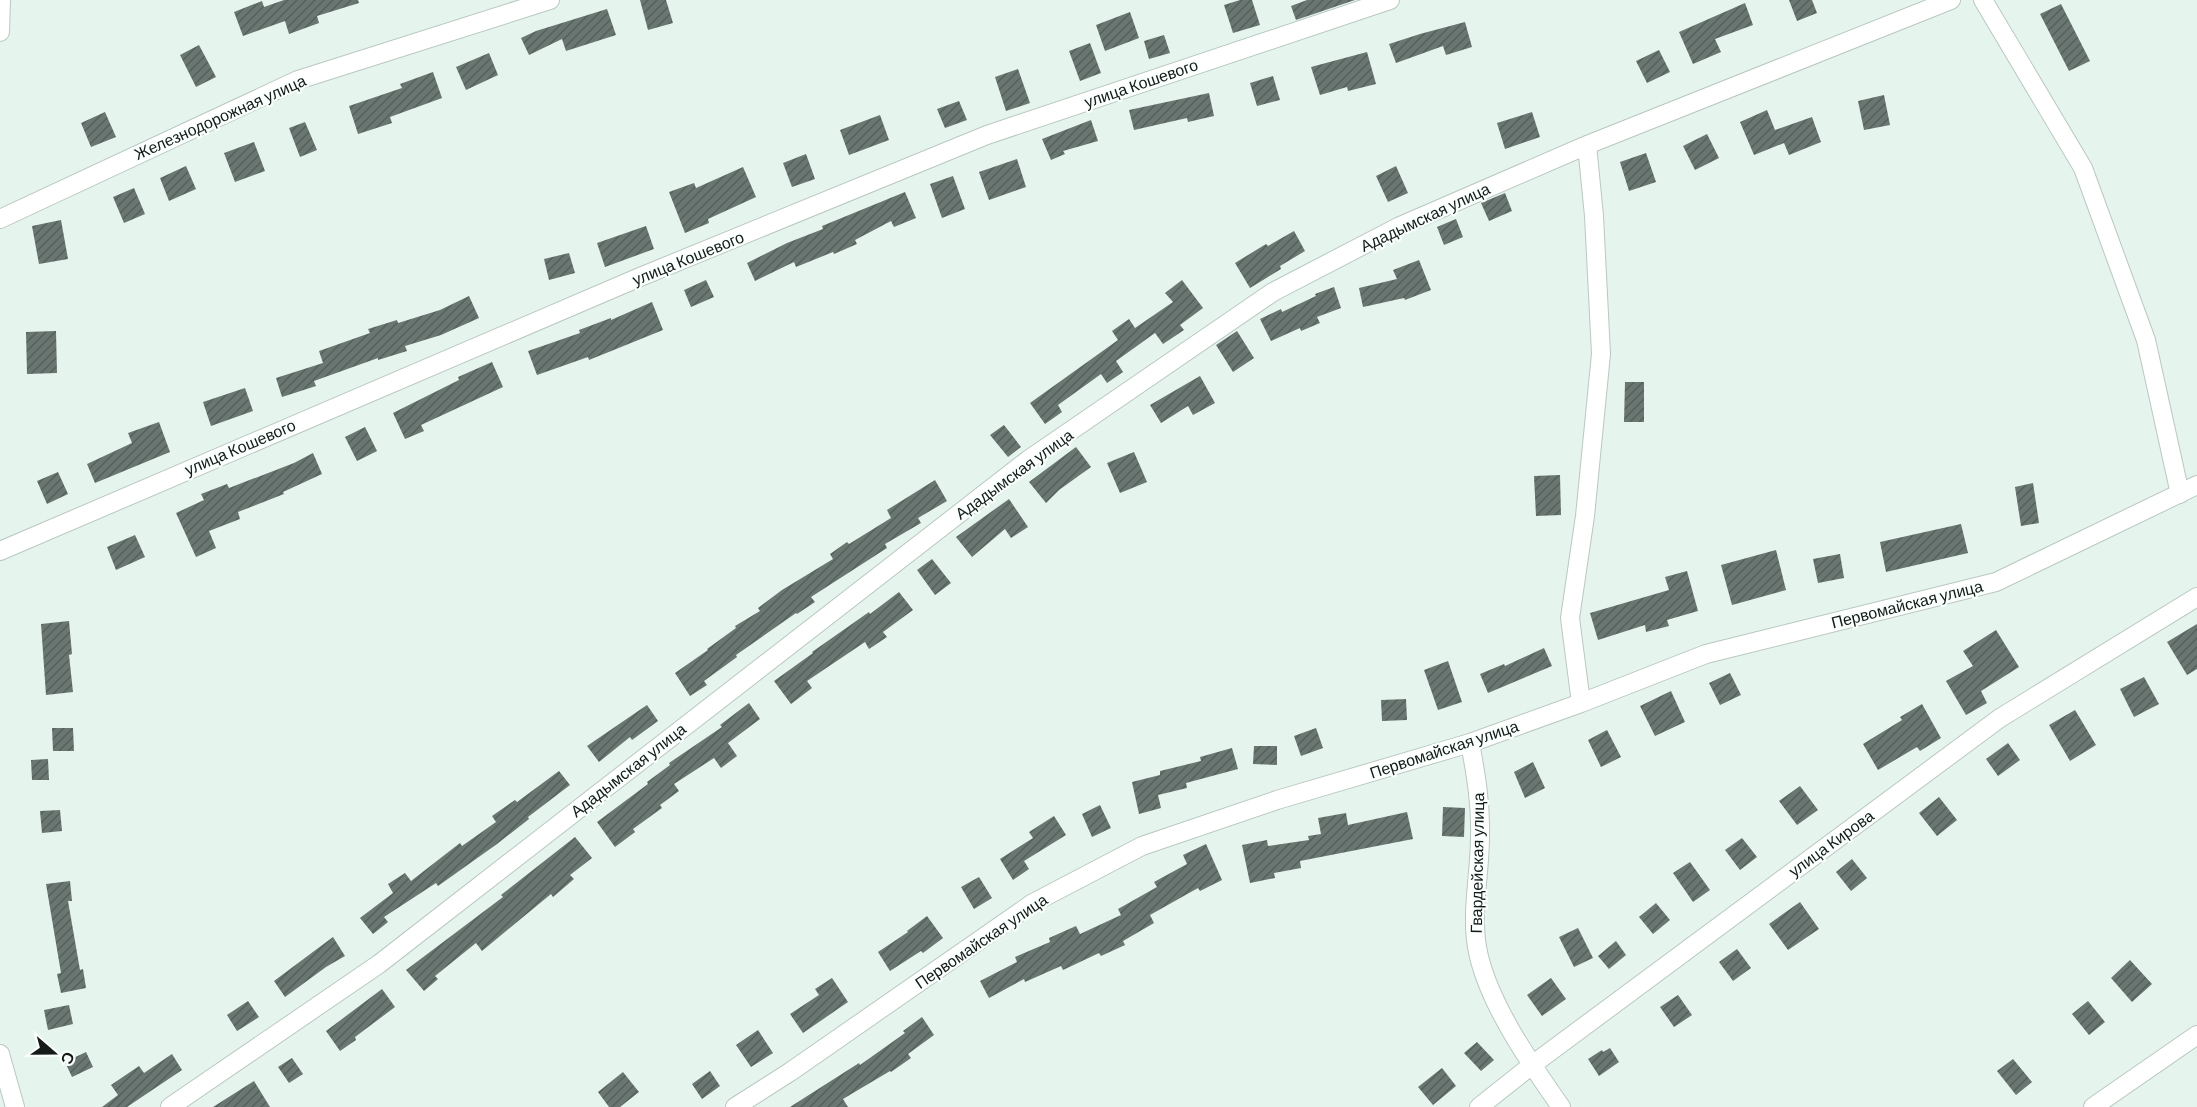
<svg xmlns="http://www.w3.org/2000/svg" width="2197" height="1107" viewBox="0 0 2197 1107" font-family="Barlow,sans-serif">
<defs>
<pattern id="building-hatch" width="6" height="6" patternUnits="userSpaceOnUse" patternTransform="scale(1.5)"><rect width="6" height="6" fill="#697671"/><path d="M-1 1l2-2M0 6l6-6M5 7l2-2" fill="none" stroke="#55605c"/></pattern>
</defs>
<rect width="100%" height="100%" fill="#e5f4ed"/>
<path fill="url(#building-hatch)" d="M284,0H358L359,3L317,16L319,23L289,34L285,21L243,36L234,12L262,1L264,7Z
M640,0H666L673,23L648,30Z
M1240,0H1252L1260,25L1233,33L1224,5Z
M1307,0H1355L1296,20L1291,6Z
M1789,0H1812L1817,13L1797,21Z
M1745,3L1753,25L1715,39L1721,52L1693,64L1679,32Z
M2061,4L2090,61L2069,71L2040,14Z
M607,9L616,35L566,51L562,39L529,55L521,38L536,31Z
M1130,12L1139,38L1105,51L1096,25Z
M1465,22L1472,47L1446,55L1443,46L1396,63L1389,44L1420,34Z
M1164,35L1170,53L1149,59L1144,41Z
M1090,43L1101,73L1080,81L1069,51Z
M199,45L216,77L196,87L180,55Z
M1659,50L1670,72L1647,83L1636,61Z
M1367,52L1376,84L1348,91L1347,87L1320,95L1311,67Z
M489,53L498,75L466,90L456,67Z
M1018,69L1030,103L1006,111L995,77Z
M433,72L442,98L390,117L392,123L358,134L349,106L402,88L400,84Z
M1273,76L1280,100L1257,106L1250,83Z
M1209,93L1214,116L1188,122L1187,118L1134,130L1129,110Z
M1884,95L1890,125L1864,130L1858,101Z
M959,101L967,120L945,128L937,109Z
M1767,110L1775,130L1812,117L1821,142L1789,155L1784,143L1754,155L1740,122Z
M105,112L116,137L91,147L81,123Z
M1532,112L1540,137L1505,149L1497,123Z
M880,115L889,140L849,155L840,130Z
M1091,120L1098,141L1063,151L1065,154L1051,160L1042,139Z
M305,122L317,150L300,157L289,128Z
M1707,134L1719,158L1695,170L1683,146Z
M254,142L265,171L235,182L224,153Z
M1646,153L1656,182L1629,191L1620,162Z
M806,154L815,179L792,187L783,163Z
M1017,159L1026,187L989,200L979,172Z
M186,166L196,189L169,201L160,178Z
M1396,166L1408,193L1388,202L1376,176Z
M743,167L756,197L708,219L709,223L685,233L669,192L694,183L696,188Z
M953,176L965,209L942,218L930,184Z
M134,188L145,214L124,223L113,197Z
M905,192L916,218L894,227L891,221L855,240L857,244L834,254L833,252L796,267L794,262L755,281L747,263L787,243L823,229L822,226Z
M1505,193L1512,211L1489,221L1481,203Z
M1456,219L1463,237L1444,245L1437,227Z
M61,220L68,259L39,264L32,226Z
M646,226L654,249L605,267L597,243Z
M1294,231L1305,251L1280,266L1281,269L1250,288L1235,263L1266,244L1268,246Z
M569,253L575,273L549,280L544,259Z
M1419,260L1431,290L1405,300L1404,298L1363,307L1359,288L1397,279L1393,270Z
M706,280L714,297L691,307L684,290Z
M1182,280L1203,308L1180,325L1184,330L1163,344L1155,333L1116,361L1123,372L1107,383L1101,374L1058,405L1062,412L1045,424L1030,403L1118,340L1112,331L1129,319L1135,328L1173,302L1165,293Z
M1334,287L1341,308L1317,317L1320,323L1301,331L1300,328L1271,341L1260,319L1281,309L1282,312L1316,296L1315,294Z
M469,296L479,318L441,335L405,346L407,351L378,360V358L314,381L316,386L282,397L276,378L323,363L319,351L370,333L368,329L397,320L398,323L440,310Z
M652,302L663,330L589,360L588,357L537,375L528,351L580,333L579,330L611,318V320Z
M56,331L57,373L27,374L26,332Z
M1237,331L1254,358L1233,372L1216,345Z
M492,362L503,387L421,425L424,431L405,439L393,413L459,380L458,377Z
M1200,376L1215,403L1193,415L1188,406L1161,423L1150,405Z
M1625,382H1644V422H1624Z
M245,388L253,411L211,426L203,402Z
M159,422L170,452L95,483L87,464L132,443L128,433Z
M1004,425L1021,447L1008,457L990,435Z
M365,427L377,451L357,461L345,437Z
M1076,447L1091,467L1059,490L1046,503L1029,482Z
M1134,452L1147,482L1120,493L1107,463Z
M313,453L322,474L283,492L284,494L238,512L240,519L209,531L216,548L196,557L176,513L204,500L201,494L227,484L229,488L294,463Z
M58,472L68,494L47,504L37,481Z
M1560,475L1561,515L1536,516L1534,476Z
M935,480L947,501L918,518L921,523L885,544L887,548L811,597L815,602L797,614L796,613L736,655L737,657L704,681L707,685L690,696L675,673L708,650L707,649L736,628L735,626L760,611L758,608L782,590L833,559L830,554L847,542L849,544L891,518L887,510Z
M2033,483L2039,523L2021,526L2015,487Z
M1009,499L1028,527L1011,538L1005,529L972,557L956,537Z
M1961,524L1968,553L1886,572L1880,542Z
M135,535L145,557L116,570L107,547Z
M1776,550L1786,590L1732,605L1721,565Z
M1840,554L1844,578L1818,583L1813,559Z
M932,559L951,583L935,595L917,570Z
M1687,571L1698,611L1667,620L1669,626L1646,632L1645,625L1598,640L1590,613L1669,590L1665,577Z
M899,592L913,610L883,632L887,637L869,649L865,642L807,681L812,688L791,704L774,681L813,653L812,652L869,612L870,614Z
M69,621L72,654L69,655L73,692L46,695L41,624Z
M2197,624V669L2187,675L2167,642Z
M1996,630L2019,667L1981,691L1987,703L1966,715L1946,681L1973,666L1963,651Z
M1544,648L1552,666L1488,693L1480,674L1504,664L1505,666Z
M1448,661L1462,702L1438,710L1424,670Z
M1730,673L1741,695L1720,705L1709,683Z
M2144,677L2159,704L2134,717L2120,689Z
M1671,691L1685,722L1655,736L1640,706Z
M1406,699L1407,720L1382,721L1381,700Z
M749,703L760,719L728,743L737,756L721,768L714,758L674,784L679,791L660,805L662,808L633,829L635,832L615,847L597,822L648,784L647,782L670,765L669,763L722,727L720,725Z
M1922,704L1941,738L1920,751L1917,747L1878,770L1863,744L1902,720L1900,717Z
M647,705L658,721L632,740L630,737L599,762L587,746Z
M2075,710L2096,745L2070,761L2049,725Z
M52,728H73L74,751H53Z
M1316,728L1323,748L1301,756L1294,736Z
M1607,730L1621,757L1601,767L1588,740Z
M2008,743L2020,760L1998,776L1986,759Z
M1254,746H1277V765L1253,764Z
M1232,748L1238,769L1186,783L1187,788L1158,795L1161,808L1139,814L1132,782L1160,775V771L1201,761L1200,757Z
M48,759L49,780H32L31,760Z
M1533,762L1545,788L1525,798L1514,772Z
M559,771L570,785L528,817L529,819L497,844L438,886L436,883L384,917L388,922L373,934L360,918L393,893L388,884L405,873L411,881L460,843L462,846L496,822L492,816L515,800L517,802Z
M1800,786L1818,810L1797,825L1779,801Z
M1939,797L1957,820L1937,836L1919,813Z
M1100,805L1111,828L1092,837L1082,814Z
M1443,807L1465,808L1464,837L1442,836Z
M60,810L62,831L42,833L40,811Z
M1407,812L1413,839L1300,861L1301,868L1274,873L1275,878L1250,883L1242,845L1267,840L1268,846L1309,840L1308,836L1321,834L1318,818L1346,813L1348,825Z
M1054,816L1066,835L1024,861L1029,869L1013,880L1000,859L1033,838L1029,832Z
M575,837L592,858L570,875L574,879L553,897L551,894L482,951L476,943L435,976L438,979L424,991L406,970L503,897L501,895Z
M1742,838L1757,857L1740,870L1725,850Z
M1206,844L1222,880L1200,891L1198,888L1150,915L1154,923L1123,941L1125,945L1101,956L1099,953L1063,970L1061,966L1025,982L1024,979L989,998L980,981L1017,962L1015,957L1050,942L1049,938L1076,926L1080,934L1121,915L1118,909L1157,887L1154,882L1187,864L1183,855Z
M1852,859L1867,878L1851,891L1836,872Z
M1690,862L1710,890L1693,902L1673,873Z
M979,877L992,898L974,909L961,887Z
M70,881L72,901H68L80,970L83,969L86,988L61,993L57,974L61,973L46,884Z
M1800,902L1819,929L1788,950L1769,924Z
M1656,903L1670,920L1653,934L1639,917Z
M927,916L943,938L923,953L921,951L890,971L878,952L908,932L907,931Z
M1578,928L1593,958L1574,967L1559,937Z
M333,937L345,956L326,967L285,997L274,981Z
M1616,941L1626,955L1609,969L1598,956Z
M1737,949L1751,968L1733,981L1719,962Z
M2130,960L2152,984L2132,1002L2111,978Z
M832,978L848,1002L803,1033L790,1014L819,995L815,989Z
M1551,978L1566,999L1542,1016L1527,995Z
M382,989L395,1007L355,1037L356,1040L340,1051L326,1031Z
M1678,995L1692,1015L1674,1027L1660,1007Z
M248,1001L259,1017L237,1031L227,1015Z
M2088,1001L2105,1022L2089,1035L2072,1014Z
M69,1005L73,1024L48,1030L44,1010Z
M922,1017L934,1035L908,1054L911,1058L891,1072L890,1071L843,1099L848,1107H790L859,1063L860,1065L905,1033L903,1031Z
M758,1030L773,1053L751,1067L736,1045Z
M1477,1042L1494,1060L1481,1071L1464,1053Z
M1610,1048L1619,1062L1599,1076L1588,1059L1602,1050L1603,1052Z
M86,1052L93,1067L72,1077L65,1062Z
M172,1054L182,1070L127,1107H102L118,1095L111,1085L139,1066L144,1073Z
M292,1058L303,1074L289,1083L278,1067Z
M2013,1059L2032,1082L2016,1095L1997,1071Z
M1442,1068L1456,1086L1433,1105L1418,1087Z
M710,1071L720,1086L702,1099L692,1084Z
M623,1072L639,1092L620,1107H609L598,1092Z
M254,1081L270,1107H213Z"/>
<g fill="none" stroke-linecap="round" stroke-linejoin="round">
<defs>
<path id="minor" d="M1983,0L2083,168L2146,340L2180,494
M0,32L1,0
M0,219L298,80L550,0
M0,551L640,277L987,135L1390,0
M1581,703L1570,618L1585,516L1601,354L1594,216L1587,145
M1470,743C1476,775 1481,804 1480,837C1480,873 1471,911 1477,947C1486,1000 1530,1063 1561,1107
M0,1054L15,1107
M170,1107L379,964L1028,460L1273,292L1398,227L1587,145L1951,0
M735,1107L790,1072L1033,903L1142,846L1277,800L1470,743L1581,703L1706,654L1996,582L2197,485
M1479,1107L1532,1065L2000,718L2197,597
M2093,1107L2197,1035"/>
</defs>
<use href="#minor" stroke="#b9c8c1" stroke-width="20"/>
<use href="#minor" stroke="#fff" stroke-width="18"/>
</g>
<g text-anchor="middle" stroke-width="4.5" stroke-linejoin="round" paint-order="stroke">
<g font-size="16" fill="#151a18" stroke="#f9fffc">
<text transform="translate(1141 83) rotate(-19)" y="6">улица Кошевого</text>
<text transform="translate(220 117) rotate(-24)" y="6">Железнодорожная улица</text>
<text transform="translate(1425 217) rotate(-25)" y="6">Ададымская улица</text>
<text transform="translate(688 258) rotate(-22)" y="6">улица Кошевого</text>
<text transform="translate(240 447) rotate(-23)" y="6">улица Кошевого</text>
<text transform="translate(1014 474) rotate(-36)" y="6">Ададымская улица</text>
<text transform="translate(1907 604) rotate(-14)" y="6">Первомайская улица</text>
<text transform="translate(1444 749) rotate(-18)" y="6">Первомайская улица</text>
<text transform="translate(628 770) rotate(-38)" y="6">Ададымская улица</text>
<text transform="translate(1831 843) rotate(-36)" y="6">улица Кирова</text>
<text transform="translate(1477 863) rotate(-89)" y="6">Гвардейская улица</text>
<text transform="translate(981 941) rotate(-34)" y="6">Первомайская улица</text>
</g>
</g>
<g transform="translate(54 1053) rotate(110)" stroke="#f9fffc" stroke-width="4.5" paint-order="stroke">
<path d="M0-4.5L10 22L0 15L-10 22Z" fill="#151a18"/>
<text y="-9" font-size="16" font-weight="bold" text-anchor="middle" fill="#151a18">С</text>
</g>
</svg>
